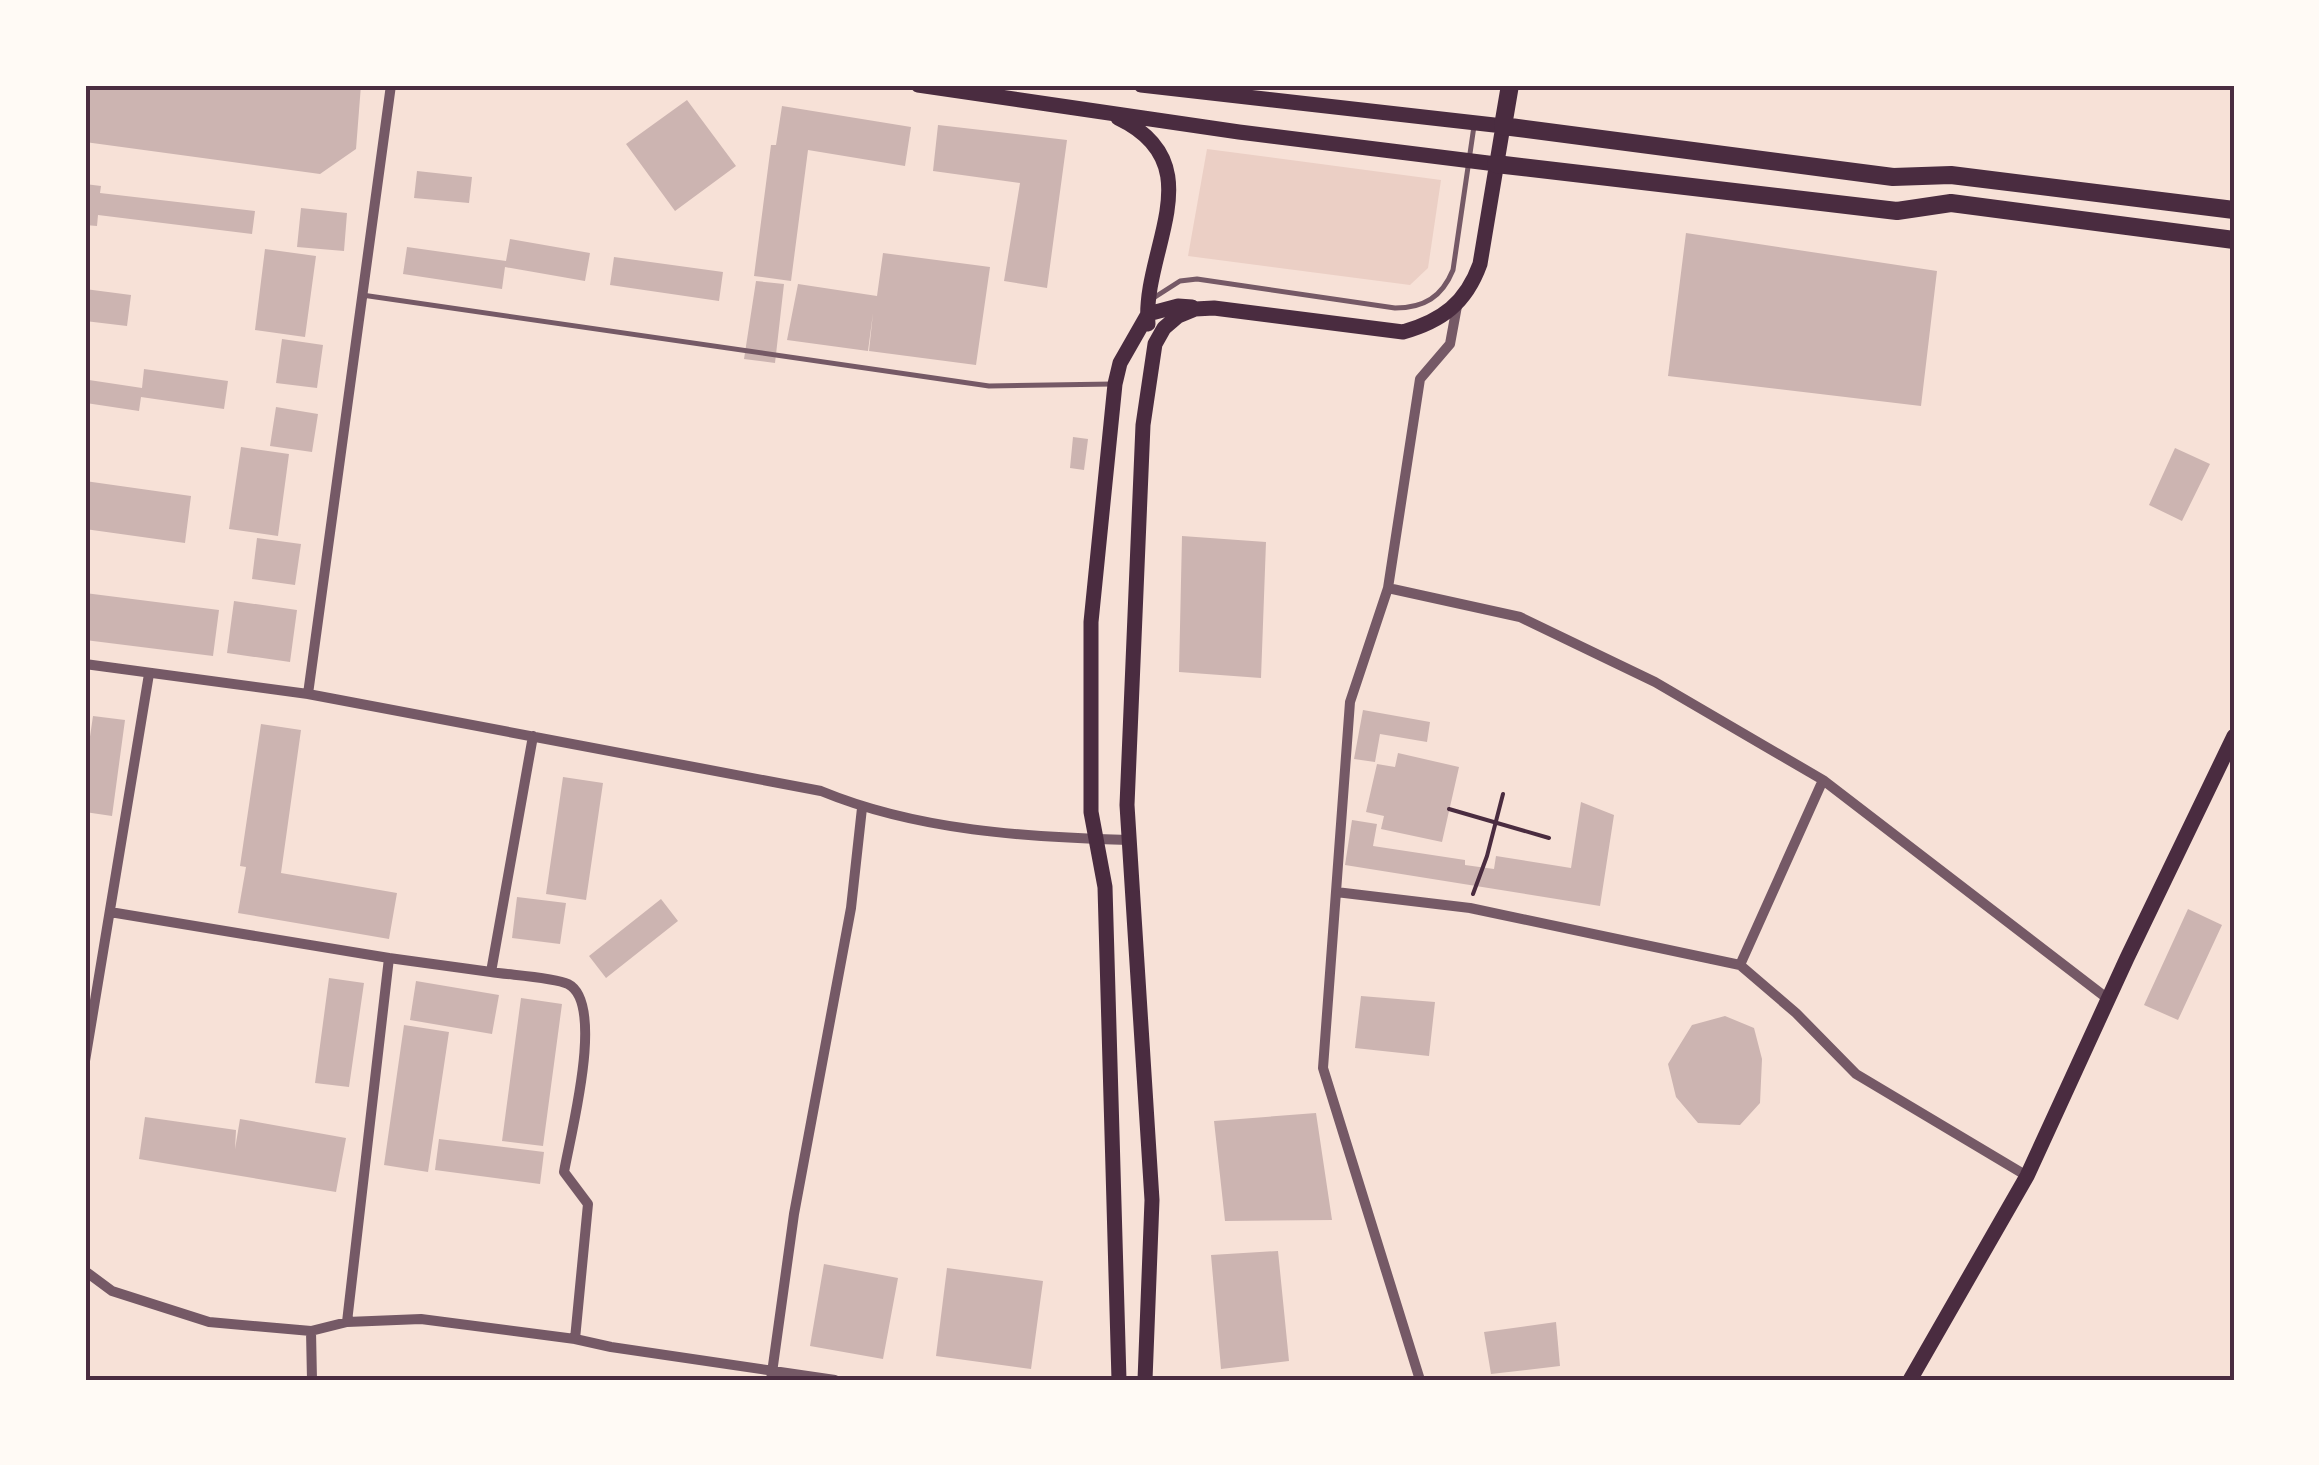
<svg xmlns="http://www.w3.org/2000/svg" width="2319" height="1465" viewBox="0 0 2319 1465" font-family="Karla,sans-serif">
<rect width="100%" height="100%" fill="#f7e1d7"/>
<path fill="#ebcfc5" d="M1207,149L1441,180L1428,268L1410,285L1188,256Z"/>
<path fill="#ccb4b1" d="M85,85H361L356,149L320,174L85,142Z
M687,100L736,166L675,211L626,144Z
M782,106L911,127L905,166L808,150L791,281L754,276L771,145H776Z
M938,125L1067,140L1047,288L1004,281L1020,183L933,171Z
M417,171L472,177L469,203L414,198Z
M85,184L101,186L100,193L255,211L252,234L98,215L97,226L85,225Z
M301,208L347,213L344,251L297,247Z
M1686,233L1937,271L1921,406L1668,376Z
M510,239L590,253L585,281L505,267L502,289L403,274L407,247L506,261Z
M265,249L316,256L305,337L255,330Z
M883,253L990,267L976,365L869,351L873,313L868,351L787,340L798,284L877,296Z
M614,257L723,272L719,301L610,285Z
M756,281L784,284L775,363L744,359Z
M85,289L131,295L127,326L85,321Z
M282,339L323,345L317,388L276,383Z
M144,369L228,381L224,409L141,397L139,411L86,403L89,380L142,388Z
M276,407L318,414L312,452L270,446Z
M1073,437L1088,439L1084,470L1070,468Z
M241,447L289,454L278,536L229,529Z
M2175,448L2210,464L2182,521L2149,505Z
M85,481L191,496L185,543L85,529Z
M1182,536L1266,542L1261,678L1179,672Z
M257,538L301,544L295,585L252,579Z
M85,593L219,610L213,656L85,640Z
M234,601L297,610L290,662L227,653Z
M1363,710L1430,722L1427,742L1380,734L1375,762L1354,759Z
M93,716L125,720L112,816L85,812V771Z
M261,724L301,730L281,873L397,893L389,939L238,913L246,867L240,866Z
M1398,753L1459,767L1442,842L1381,829L1384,816L1366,812L1377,764L1395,767Z
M563,777L603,783L586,900L546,894Z
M1581,802L1614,815L1600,906L1345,865L1352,820L1377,824L1373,846L1465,860V865L1494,869L1496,856L1571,868Z
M517,897L566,903L560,944L512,938Z
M661,899L678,921L606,978L589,956Z
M2188,909L2222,925L2178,1020L2144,1005Z
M329,978L364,983L349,1087L315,1083Z
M416,981L499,995L492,1034L410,1020Z
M1361,996L1435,1002L1429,1056L1355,1048Z
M521,998L562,1004L543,1146L502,1141Z
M1725,1016L1754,1028L1762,1059L1760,1103L1740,1125L1698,1123L1676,1097L1668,1064L1692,1025Z
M404,1025L449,1032L428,1172L384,1165Z
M1316,1113L1332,1220L1225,1221L1214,1121Z
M145,1117L236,1130L235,1149L240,1119L346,1138L336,1192L139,1159Z
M439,1139L544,1152L540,1184L435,1170Z
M1278,1251L1289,1361L1221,1369L1211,1255Z
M824,1264L898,1278L883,1359L810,1346Z
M947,1268L1043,1281L1031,1369L936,1356Z
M1556,1322L1560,1366L1491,1374L1484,1332Z"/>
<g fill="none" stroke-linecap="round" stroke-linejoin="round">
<path stroke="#4a2c40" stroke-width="4" d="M1449,809L1549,838
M1473,894L1487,856L1503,794"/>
<path stroke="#755966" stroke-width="5" d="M362,295L989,386L1113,384
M1155,297L1180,281L1197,279L1395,308C1424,308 1442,297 1453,270L1474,126"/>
<path stroke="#755966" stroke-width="10" d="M1388,588L1520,617L1655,682L1823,780L2108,999
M85,664L308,694L821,791C918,831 1026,837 1129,840
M308,694L391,85
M1336,892L1470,908L1740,965L1796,1013L1856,1074L2027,1176
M110,912L389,958L347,1322
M389,958L491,972L533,736
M1740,965L1823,780
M491,972C509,975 553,977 568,984C606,1003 570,1136 564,1172L588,1204L575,1339
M85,1061L149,674
M85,1271L112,1291L209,1322L311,1331L347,1322L421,1319L575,1339L611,1347L835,1380
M311,1331L312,1380
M771,1380L794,1214L851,908L862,808
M1420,1380L1323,1068L1350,702L1388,588L1420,379L1450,344L1457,306"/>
<path stroke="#4a2c40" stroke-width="15" d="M918,85L1239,132L1496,164
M1141,85L1503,126L1480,264C1466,303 1442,321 1403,332L1214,308L1195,309L1178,316L1164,328L1155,344L1143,425L1127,805L1152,1200L1145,1380
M1118,118C1215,164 1142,249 1148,324
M1148,314L1178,306L1192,307
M1119,1380L1105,887L1091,812V622L1115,384L1120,363L1148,314
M1910,1380L2027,1176L2127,958L2234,736"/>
<path stroke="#4a2c40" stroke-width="18" d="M1510,85L1503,126L1893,177L1951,175L2234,210
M1496,164L1897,211L1951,203L2234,240"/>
</g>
<rect width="2319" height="1465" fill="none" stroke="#fffaf5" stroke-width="175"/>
<rect x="88" y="88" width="2144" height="1290" fill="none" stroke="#4a2c40" stroke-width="4"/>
</svg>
